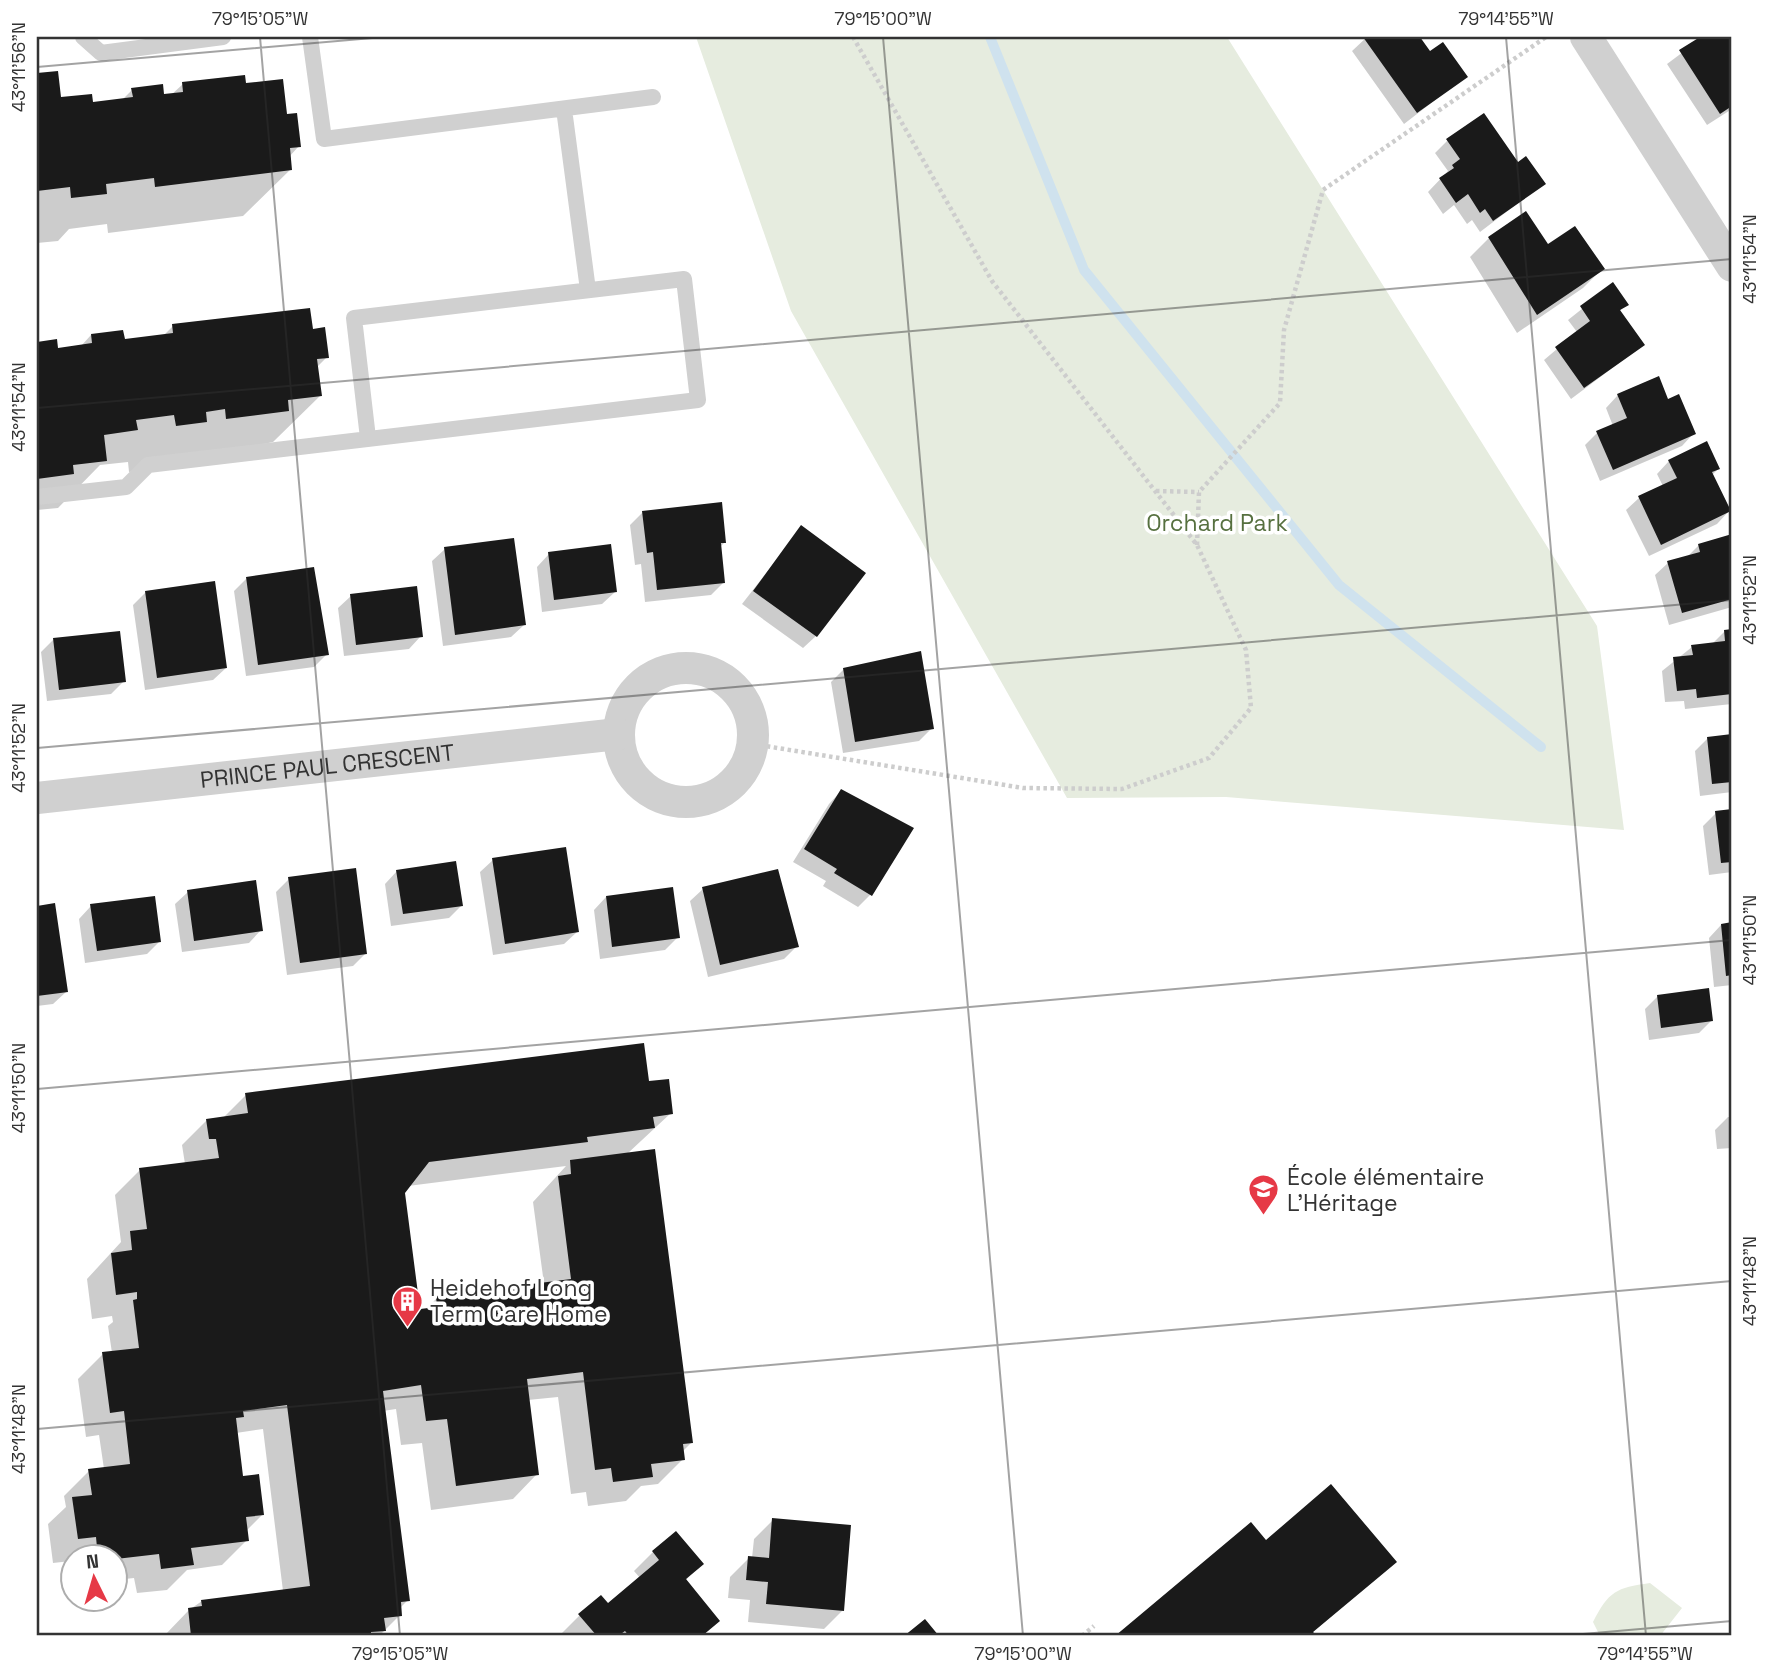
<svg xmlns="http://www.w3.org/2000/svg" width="1769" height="1673" viewBox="0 0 1769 1673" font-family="'Space Grotesk',sans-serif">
<rect width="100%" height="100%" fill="#fff"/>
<path fill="#e6ecdf" d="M696,37H1227L1597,626L1624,830L1226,797L1067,798L791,311Z
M1650,1583L1682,1608L1660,1636H1600L1593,1622C1609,1591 1616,1588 1650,1583Z"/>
<path fill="#0003" fill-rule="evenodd" d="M1367,37H1418L1430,54L1465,77L1404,124L1352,51Z
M1703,37H1732V109L1707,125L1667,64Z
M56,73L59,99L91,104L122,100L132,90L171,95L183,84L245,85L286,116L299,146L289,157L291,169L243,216L108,233L107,224L69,229L58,241L37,243V75Z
M1447,141L1518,164L1543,184L1480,232L1472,220L1467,224L1454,205L1443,214L1428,192L1448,171L1435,153Z
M1489,238L1548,247L1602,269L1583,288L1517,333L1470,257Z
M1612,285L1626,304L1619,312L1643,345L1571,399L1544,360L1577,332L1568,320Z
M173,326L311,331L327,357L317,367L321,395L273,442L158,468L129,472L128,462L100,465L58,508L37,510V344L55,341L56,350L81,346L91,335L123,341L163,336Z
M1618,395L1667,401L1694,433L1682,446L1600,481L1585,445L1597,433L1613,426L1606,408Z
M1669,461L1718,469L1712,475L1729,511L1717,524L1649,556L1626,510L1639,498L1663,486L1657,474Z
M643,512L725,542L720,547L724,582L711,595L645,602L641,564L635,565L630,525Z
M801,528L816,636L803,648L742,604Z
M1732,536V607L1669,625L1655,575L1668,563L1686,558L1699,545Z
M445,549L524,625L511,637L443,646L432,561Z
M549,554L615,592L602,604L542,612L537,567Z
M246,579L327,654L314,667L246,676L234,591Z
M146,592L226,668L213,680L145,690L133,605Z
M351,596L421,636L409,649L344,656L338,608Z
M1725,631H1732V704L1685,709L1684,701L1665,702L1662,671L1692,647L1712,644Z
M53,640L124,681L111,694L47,701L41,652Z
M844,669L932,728L919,741L843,753L831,682Z
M1732,736V792L1700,796L1695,751L1708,738Z
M841,791L911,828L870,895L858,907L823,886L826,881L793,862L829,804Z
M1732,811V872L1709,875L1703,826L1716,813Z
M493,860L577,932L564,944L493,955L480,872Z
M397,871L461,906L449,918L391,926L385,884Z
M289,879L365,954L353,966L287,975L276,892Z
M703,889L797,946L784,959L708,977L690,901Z
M188,892L261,930L249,943L182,952L175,904Z
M606,897L678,937L665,950L600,959L594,910Z
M54,905L66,992L53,1004L37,1006V908Z
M91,906L159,942L147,954L85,963L79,919Z
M1732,924V985L1714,987L1709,938L1721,925Z
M1658,996L1712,1020L1699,1033L1649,1040L1645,1009Z
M1732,1023V1053L1729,1027Z
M647,1083L671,1113L627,1154L691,1443L682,1452L683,1459L658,1484L641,1486L626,1501L588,1506L586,1492L571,1494L558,1397L528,1400L537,1474L513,1499L431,1510L422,1443L401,1445L396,1409L383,1411L408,1600L400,1608V1615L379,1636H164L189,1610L202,1601L283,1591L263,1429L236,1433L242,1478L263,1514L246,1531L247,1540L222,1565L187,1570L167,1590L137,1593L134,1578L116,1580V1558H74V1578L71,1561L53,1563L48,1524L66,1507L64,1496L89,1471L104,1469L99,1435L86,1437L78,1379L103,1354L112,1353L108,1326L113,1322L112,1316L92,1319L87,1279L121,1242L115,1195L140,1170L185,1164L182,1145L207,1120L223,1118L246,1095ZM566,1166L533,1202L544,1284L437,1298L425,1310L418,1311L403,1193L408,1186Z
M1728,1117H1732V1148L1717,1149L1715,1130Z
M773,1520L843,1610L824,1629L748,1622L750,1600L728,1598L730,1577L749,1558H752L754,1539Z
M1251,1525L1265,1542L1394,1562L1312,1633L1315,1636H1118Z
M653,1552L701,1564L685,1581L718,1621L702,1636H563L561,1634L580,1615L608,1605L640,1578L634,1571Z"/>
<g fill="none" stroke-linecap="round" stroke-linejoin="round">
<path stroke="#cfe2ee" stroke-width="10" d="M990,37L1084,270L1339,585L1541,747"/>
</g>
<path fill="#1a1a1a" d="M1363,37H1420L1430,51L1443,42L1468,77L1417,113Z
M1700,37H1732V106L1720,114L1679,50Z
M58,71L61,97L92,94L93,102L133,97L131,88L163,84L164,94L183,92L182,82L245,75L246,83L283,79L287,114L297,113L301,147L290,148L292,170L155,187L154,178L106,184L107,194L71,198L70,187L37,191V73Z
M1484,113L1518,162L1526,156L1546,184L1493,221L1485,209L1480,213L1468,194L1456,203L1439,178L1454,168L1452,165L1460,159L1446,139Z
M1526,211L1548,244L1575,226L1605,269L1537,315L1488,237Z
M1613,282L1629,305L1620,310L1645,345L1584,388L1555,347L1590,321L1580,306Z
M310,308L313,329L325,327L329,358L317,359L322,396L288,400L289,411L226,419L225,409L206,412L207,422L176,426L174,415L136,420L138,430L104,435L107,461L73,465L74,474L37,479V342L57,339L58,348L92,343L91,334L123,330L125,339L173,333L172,324Z
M1659,376L1668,399L1679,394L1696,434L1613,470L1596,431L1627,418L1617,394Z
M1707,441L1720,469L1712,472L1731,511L1661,545L1638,496L1677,478L1668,460Z
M722,502L726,543H721L725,583L657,590L653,552L647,553L642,511Z
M801,525L866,573L817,637L753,591Z
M1732,534V599L1682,613L1667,561L1700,552L1698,544Z
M514,538L526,625L455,635L444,547Z
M611,544L617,592L554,600L548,552Z
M314,567L329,655L258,665L246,577Z
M215,581L227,668L157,678L145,591Z
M417,586L423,637L356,645L350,594Z
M1732,629V694L1697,698L1696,689L1677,691L1673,657L1693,655L1691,645L1725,641L1724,630Z
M120,631L126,682L59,690L53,638Z
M921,651L934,729L855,742L843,668Z
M1732,734V782L1712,784L1707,737Z
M841,789L914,828L872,896L834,873L837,869L804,849Z
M1732,809V862L1721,863L1715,811Z
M566,847L579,932L505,944L492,858Z
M456,861L463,906L403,914L396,870Z
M356,868L367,954L300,963L288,877Z
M778,869L799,947L720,965L702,887Z
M256,880L263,931L194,941L187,890Z
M673,887L680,938L612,947L606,896Z
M155,896L161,942L97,951L90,904Z
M55,903L68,992L37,996V906Z
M1732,922V975L1726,976L1721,924Z
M1709,988L1713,1021L1661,1028L1657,995Z
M644,1043L649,1081L669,1079L673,1114L653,1117L655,1128L587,1137L588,1142L429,1162L405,1193L420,1309L437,1307L436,1296L571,1279L558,1176L571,1174L570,1160L655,1149L693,1443L683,1444L685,1460L651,1464L653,1477L613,1482L611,1468L595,1470L583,1372L527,1379L539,1475L456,1486L447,1419L426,1421L421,1385L383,1391L410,1601L401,1602L402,1616L384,1618L386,1631L371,1632V1636H191L188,1608L202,1606L201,1600L310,1586L287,1405L243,1411L244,1417L236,1418L243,1476L259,1474L264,1515L246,1517L249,1541L191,1548L194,1565L161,1569L159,1554L116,1559L98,1558L96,1537L78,1539L72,1497L92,1495L88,1469L130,1464L124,1411L110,1413L102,1352L139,1348L133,1300L137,1299V1292L116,1295L111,1253L132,1250L130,1231L147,1229L139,1168L219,1158L216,1139H209L206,1119L248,1113L245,1093Z
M1331,1484L1397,1562L1313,1632L1317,1636H1115L1251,1522L1266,1540Z
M772,1518L851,1525L844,1611L766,1604L768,1582L746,1580L748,1556L769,1558Z
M676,1531L704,1564L686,1579L720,1621L702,1636H629L625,1631L618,1636H597L578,1614L601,1595L608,1603L659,1560L652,1551Z
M925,1619L939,1636H904Z"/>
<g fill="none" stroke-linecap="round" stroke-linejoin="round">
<path stroke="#cdcdcd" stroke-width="4.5" stroke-dasharray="3.5 3.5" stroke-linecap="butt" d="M1156,491L1199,492
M1197,545L1199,492L1280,403L1284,330L1323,190L1546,37
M753,744L1023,788L1122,789L1209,758L1251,708L1246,650L1197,545L992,281L853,37
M1082,1636L1094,1626"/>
<path stroke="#d0d0d0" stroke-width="16" d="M83,37L101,53L223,37
M310,37L324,139L653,97
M564,109L588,290
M37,497L126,487L148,465L698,400L684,279L354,318L368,438"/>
<g stroke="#d0d0d0" stroke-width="32">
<path d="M1586,37L1732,266"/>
<circle cx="686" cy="735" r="67"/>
<path id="s1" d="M37,798L618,734"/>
</g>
</g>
<path fill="none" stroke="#333" stroke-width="2" stroke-opacity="0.45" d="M260,37L400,1636M883,37L1023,1636M1506,37L1646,1636M37,67L384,37M37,408L1732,259M37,748L1732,600M37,1089L1732,940M37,1429L1732,1281M1560,1636L1732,1621"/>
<defs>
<symbol id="school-pin" viewBox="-11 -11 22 30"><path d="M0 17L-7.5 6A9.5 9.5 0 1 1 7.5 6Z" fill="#e63946" stroke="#fff"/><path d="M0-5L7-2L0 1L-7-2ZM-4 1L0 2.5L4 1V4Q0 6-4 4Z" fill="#fff"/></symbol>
<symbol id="building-pin" viewBox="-11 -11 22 30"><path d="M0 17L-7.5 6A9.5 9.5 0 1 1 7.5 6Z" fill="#e63946" stroke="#fff"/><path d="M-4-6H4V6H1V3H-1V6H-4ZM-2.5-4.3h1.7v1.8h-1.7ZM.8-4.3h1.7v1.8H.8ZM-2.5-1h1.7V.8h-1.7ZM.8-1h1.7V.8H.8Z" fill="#fff"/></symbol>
</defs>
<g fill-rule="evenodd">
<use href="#school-pin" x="1246" y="1172" width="35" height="47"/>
<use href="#building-pin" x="390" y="1284" width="35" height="47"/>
</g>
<g text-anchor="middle" stroke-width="7" stroke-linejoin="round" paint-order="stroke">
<g font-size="23" fill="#56703f" stroke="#fff">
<text x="1217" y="531">Orchard Park</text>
</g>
<g font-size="23" fill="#333" stroke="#fff">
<text dy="8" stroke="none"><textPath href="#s1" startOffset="292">PRINCE PAUL CRESCENT</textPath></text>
</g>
<g font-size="23" fill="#333" stroke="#fff" text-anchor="start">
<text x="1287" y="1185">École élémentaire<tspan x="1287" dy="26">L'Héritage</tspan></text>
<text x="430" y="1296">Heidehof Long<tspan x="430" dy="26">Term Care Home</tspan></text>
</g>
</g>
<rect width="1769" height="1673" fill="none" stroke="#ffffff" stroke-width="77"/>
<g transform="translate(94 1578) rotate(355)"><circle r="33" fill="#ffffff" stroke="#adadad" stroke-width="2"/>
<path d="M0-5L12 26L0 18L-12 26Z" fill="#e63946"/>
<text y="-10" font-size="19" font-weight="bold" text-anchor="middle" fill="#333333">N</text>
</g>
<rect x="38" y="38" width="1692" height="1596" fill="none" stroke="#333" stroke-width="2.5"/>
<g font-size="18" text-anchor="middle" fill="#333">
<text x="260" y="25">79°15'05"W</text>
<text x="883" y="25">79°15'00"W</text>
<text x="1506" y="25">79°14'55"W</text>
<text transform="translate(19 67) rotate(-90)" y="6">43°11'56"N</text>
<text transform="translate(1750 259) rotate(-90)" y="6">43°11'54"N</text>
<text transform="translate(19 407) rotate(-90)" y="6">43°11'54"N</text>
<text transform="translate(1750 600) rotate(-90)" y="6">43°11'52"N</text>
<text transform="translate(19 748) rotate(-90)" y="6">43°11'52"N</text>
<text transform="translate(1750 940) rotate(-90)" y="6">43°11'50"N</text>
<text transform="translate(19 1088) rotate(-90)" y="6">43°11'50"N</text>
<text transform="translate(1750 1281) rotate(-90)" y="6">43°11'48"N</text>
<text transform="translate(19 1429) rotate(-90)" y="6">43°11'48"N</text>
<text x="400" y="1660">79°15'05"W</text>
<text x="1023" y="1660">79°15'00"W</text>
<text x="1645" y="1660">79°14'55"W</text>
</g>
</svg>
